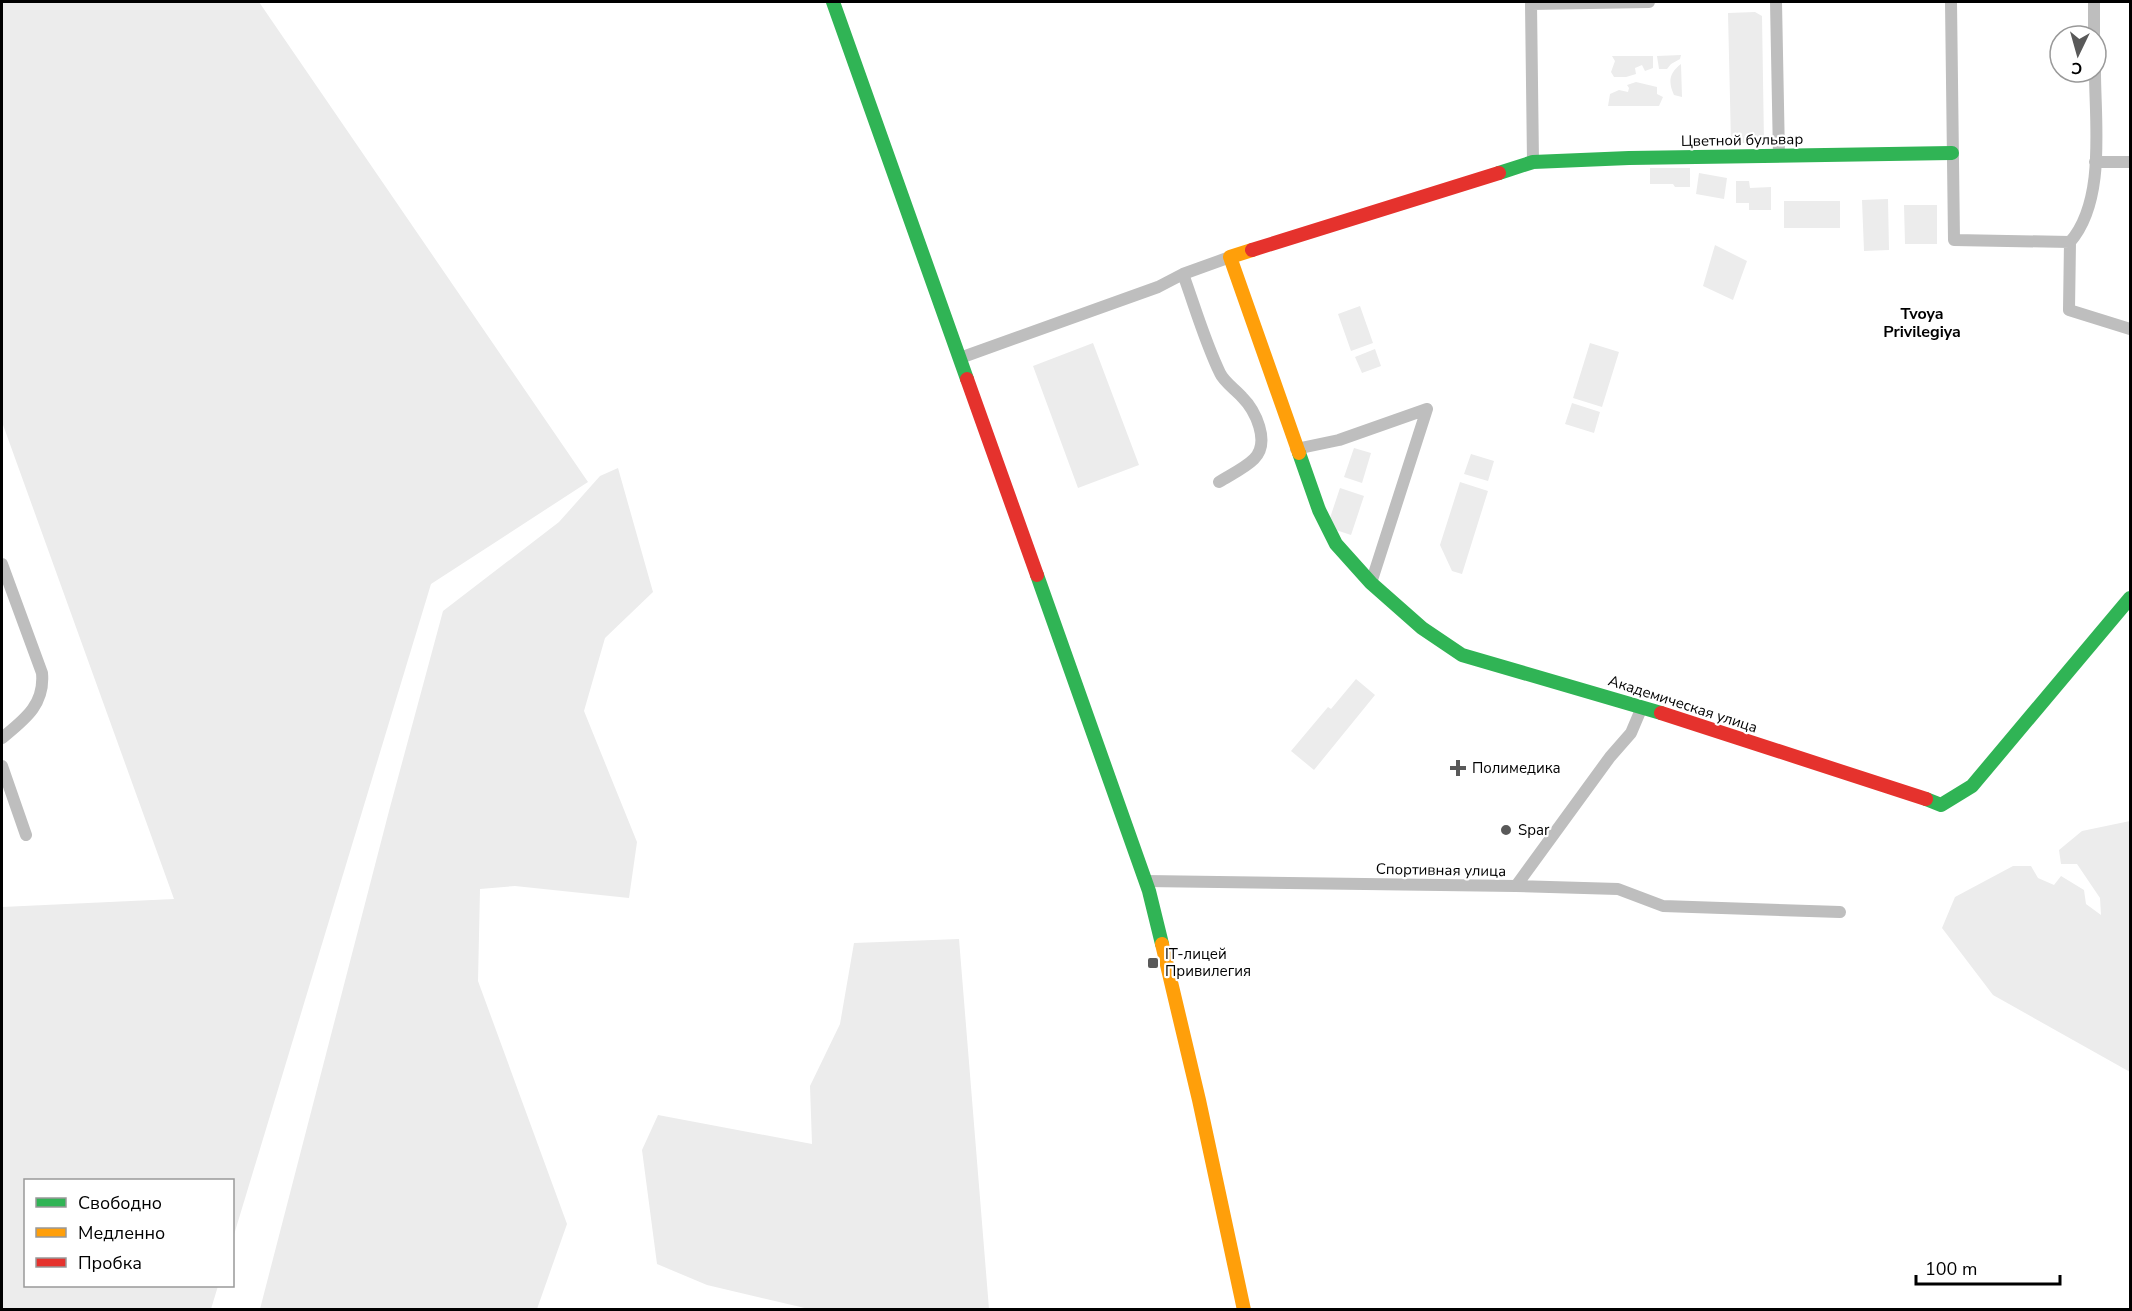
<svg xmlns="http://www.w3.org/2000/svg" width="2132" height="1311" viewBox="0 0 2132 1311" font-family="'Nunito Sans',sans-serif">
<rect width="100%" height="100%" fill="#fff"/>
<path fill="#ececec" d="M2,2H259L588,482L431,584L233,1238L232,1180H26V1286H218L211,1309H2V907L174,899L2,422Z
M1755,12L1762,16L1764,143H1731L1728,13Z
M1681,55L1680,59L1671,64L1667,69H1659L1657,56Z
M1612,56H1653V68L1645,71L1642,65L1635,68L1636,74L1626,77H1614L1611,72L1615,61Z
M1681,64L1682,97L1674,95C1668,82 1669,73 1681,64Z
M1636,82L1657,87V94L1663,97L1659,106H1608L1610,94L1619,90L1628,92L1629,88L1627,85Z
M1650,168H1690V187H1675L1673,184H1650Z
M1699,173L1727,178L1724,199L1696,194Z
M1736,181H1749L1750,188L1771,187V210H1749V203H1736Z
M1888,199L1889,250L1864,251L1862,200Z
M1784,201H1840V228H1784Z
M1904,205H1937V244H1905Z
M1715,245L1747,261L1733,300L1703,286Z
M1360,306L1373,343L1351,351L1338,314Z
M1093,343L1139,465L1078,488L1033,366Z
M1590,343L1619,352L1602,407L1573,398Z
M1375,349L1381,366L1362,373L1355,357Z
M1572,403L1600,412L1594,433L1565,424Z
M1354,448L1371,453L1362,483L1344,477Z
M1471,454L1494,461L1488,481L1464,474Z
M618,468L653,592L605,638L584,711L637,842L629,898L515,886L480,889L478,981L567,1224L537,1309H260L389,811L443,611L559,522L600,476Z
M1460,482L1488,491L1462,574L1452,571L1440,545Z
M1340,488L1364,496L1351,535L1327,527Z
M1356,679L1375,695L1314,770L1291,751L1328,707L1331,709Z
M2130,821V1072L1993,995L1942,928L1955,897L2013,866H2031L2038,878L2054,885L2061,876L2084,890L2086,904L2101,915L2100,898L2077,864H2061L2059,850L2082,831Z
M959,939L989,1309H809L707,1285L657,1264L642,1150L658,1115L812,1144L810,1086L840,1024L854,943Z"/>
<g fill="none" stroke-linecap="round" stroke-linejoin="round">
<path stroke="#bebebe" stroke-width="12" d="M1776,2L1779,156
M1951,2L1954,240L2070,242
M2094,2V36
M2095,72C2095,123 2106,201 2070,242L2069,310L2130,329
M1533,162L1531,4L1649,2
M2095,162H2130
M1183,274C1195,307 1205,342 1220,373C1224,382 1235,389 1242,397C1255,410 1271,442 1254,459C1245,468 1230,475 1219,482
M960,358L1158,287L1183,274L1230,257
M1296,449L1339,440L1427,409
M2,564L42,673C45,705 24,720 2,738
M1371,583L1427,409
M2,766L26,835
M1146,881L1516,886L1610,757L1631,733L1642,707
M1516,886L1618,889L1663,906L1840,912"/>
<path stroke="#30b455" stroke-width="14" d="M833,2L967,379
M1499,173L1533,162L1629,158L1952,153
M1299,453L1319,510L1336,544L1371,583L1422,628L1462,655L1661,713
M1037,575L1149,891L1162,944
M1926,799L1941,805L1972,786L2130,598"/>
<path stroke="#ff9f0a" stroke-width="14" d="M1252,250L1230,257L1299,453
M1162,944L1199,1100L1244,1310"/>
<path stroke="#e5322d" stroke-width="14" d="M1252,250L1499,173
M967,379L1037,575
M1661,713L1926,799"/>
</g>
<g fill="#595959" stroke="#fff" stroke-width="2">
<path d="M1455 759h6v6h6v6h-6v6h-6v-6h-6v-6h6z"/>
<circle cx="1506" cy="830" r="6"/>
<rect x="1147" y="957" width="12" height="12" rx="3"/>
</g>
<g text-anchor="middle" stroke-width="4.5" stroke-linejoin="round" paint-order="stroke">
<g font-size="15" fill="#000" stroke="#fff">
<text transform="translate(1742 140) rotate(-1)" y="5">Цветной бульвар</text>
<text transform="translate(1683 704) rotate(18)" y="5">Академическая улица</text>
<text transform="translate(1441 870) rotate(1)" y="5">Спортивная улица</text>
</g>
<g font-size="15" fill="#000" stroke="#fff" text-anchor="start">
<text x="1472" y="773">Полимедика</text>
<text x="1518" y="835">Spar</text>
<text x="1165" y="959">IT-лицей<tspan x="1165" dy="17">Привилегия</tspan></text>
</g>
<g font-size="16" font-weight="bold" fill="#000" stroke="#fff">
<text x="1922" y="319">Tvoya<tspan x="1922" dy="18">Privilegiya</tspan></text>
</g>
</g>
<rect width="2132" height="1311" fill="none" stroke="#000000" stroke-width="6"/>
<rect x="24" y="1179" width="210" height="108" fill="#ffffff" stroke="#999999" stroke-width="1.5"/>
<rect x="36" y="1198" width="30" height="9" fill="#30b455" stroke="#999999" stroke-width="1.5"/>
<text x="78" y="1209" font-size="18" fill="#000000">Свободно</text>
<rect x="36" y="1228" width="30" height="9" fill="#ff9f0a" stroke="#999999" stroke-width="1.5"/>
<text x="78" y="1239" font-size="18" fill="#000000">Медленно</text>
<rect x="36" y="1258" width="30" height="9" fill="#e5322d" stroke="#999999" stroke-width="1.5"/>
<text x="78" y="1269" font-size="18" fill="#000000">Пробка</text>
<g transform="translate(2078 54) rotate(185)"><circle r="28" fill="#ffffff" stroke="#999999" stroke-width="1.5"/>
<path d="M0-4.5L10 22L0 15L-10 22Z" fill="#595959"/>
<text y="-9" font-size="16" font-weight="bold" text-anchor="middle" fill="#000000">С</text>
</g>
<path d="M1916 1275v9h144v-9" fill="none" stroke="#000000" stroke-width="3"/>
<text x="1925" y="1275" font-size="18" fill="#000000" stroke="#ffffff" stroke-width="4.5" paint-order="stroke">100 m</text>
</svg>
